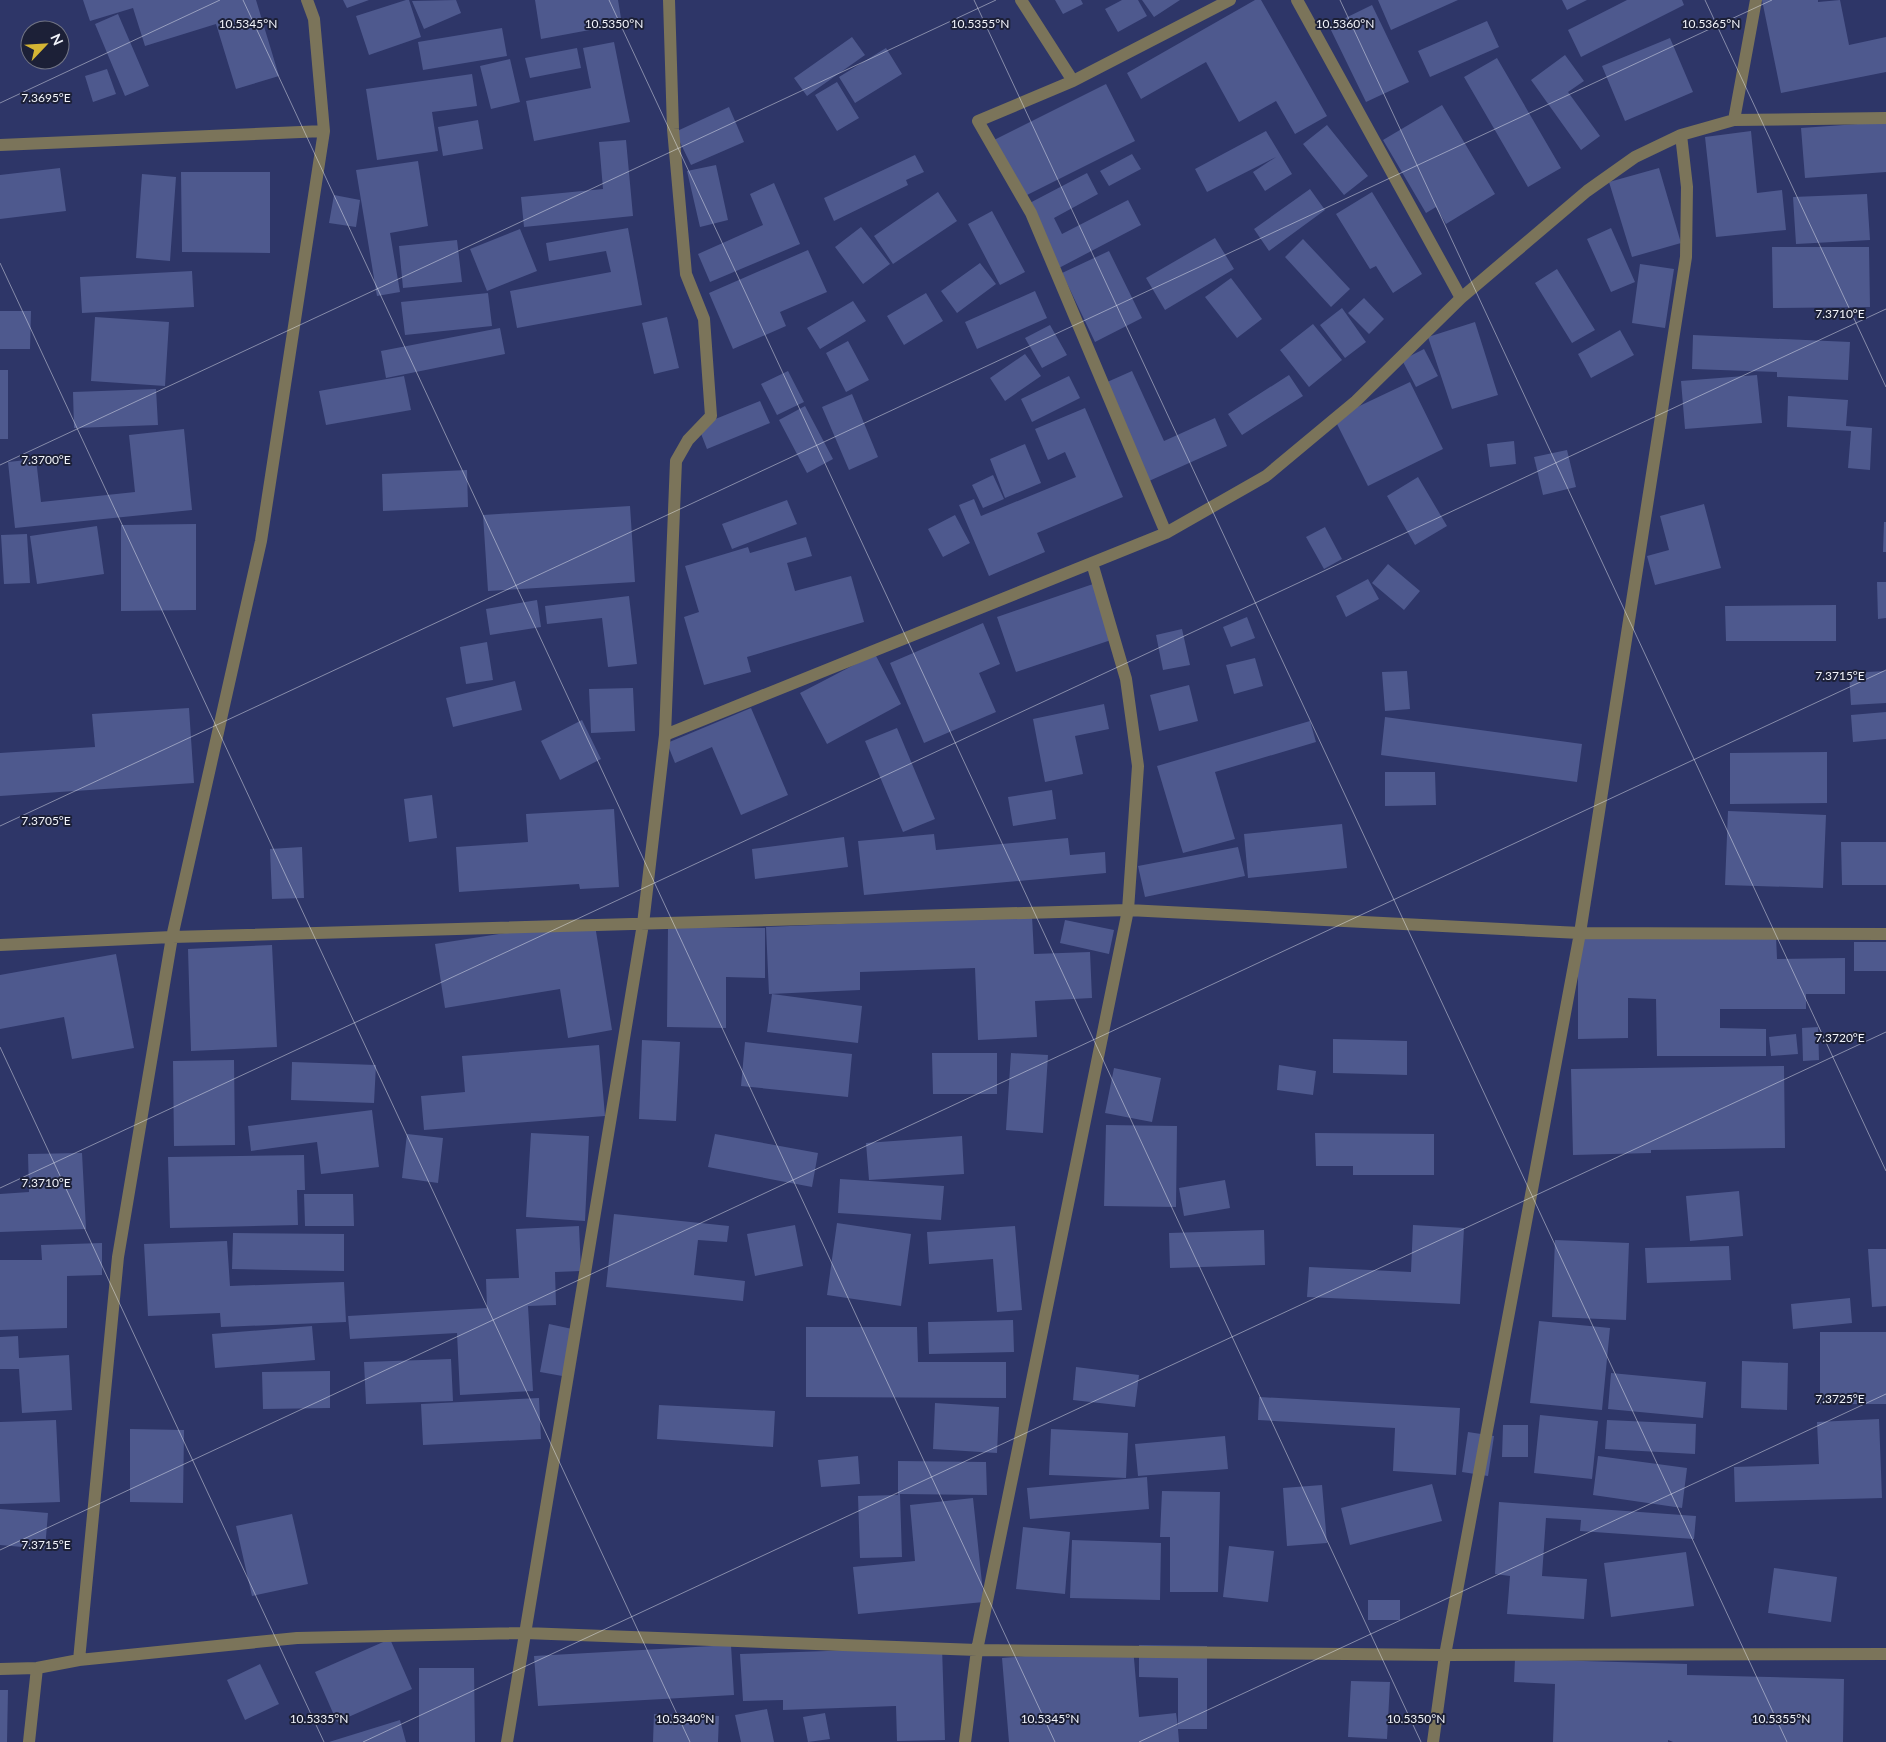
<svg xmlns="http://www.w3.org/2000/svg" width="1886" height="1742" viewBox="0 0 1886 1742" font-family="Lato,sans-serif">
<rect width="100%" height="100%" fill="#2e3668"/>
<path fill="#4e598e" d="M83,0H256L279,76L236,89L216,24L145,46L133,8L90,21Z
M343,0H369L347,8Z
M406,0H409L421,37L369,55L356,16Z
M456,0L461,13L424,29L412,1Z
M535,0H618L622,24L541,39Z
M1055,0H1081L1083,4L1063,14Z
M1122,0H1138L1147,16L1118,32L1105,9Z
M1142,0H1180L1154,17Z
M1255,0H1261L1327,116L1295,134L1276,101L1239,122L1206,62L1141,99L1127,73Z
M1378,0H1458L1391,30Z
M1562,0H1587L1567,10Z
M1627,0H1682L1684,5L1581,57L1568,30Z
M1762,0H1818V2L1840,0L1849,45L1886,37V72L1781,93Z
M1372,5L1409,82L1366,102L1329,26Z
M118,14L149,86L125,96L95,24Z
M1487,21L1499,47L1430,77L1418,51Z
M502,28L507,56L423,70L418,42Z
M852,37L865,55L807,96L794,78Z
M1670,38L1693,92L1625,121L1602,66Z
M614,42L630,122L534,141L526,101L591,88L583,48Z
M577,48L581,68L530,78L525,58Z
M886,48L902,74L855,103L839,77Z
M1565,55L1584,81L1568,92L1600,136L1581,150L1531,80Z
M1497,58L1561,168L1528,187L1464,77Z
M510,59L520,102L491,109L480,66Z
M107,69L116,94L93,102L85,76Z
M472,74L477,106L432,112L438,151L377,160L366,89Z
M837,82L859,118L837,131L815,95Z
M1106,84L1135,141L1021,198L992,141Z
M1442,105L1495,194L1446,224L1436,207L1426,213L1383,140Z
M729,107L744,142L691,165L675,132Z
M478,120L483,149L443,156L438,127Z
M1886,122V172L1805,178L1801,128Z
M1327,125L1368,176L1344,195L1303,144Z
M1266,131L1292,174L1265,191L1253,172L1276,157L1207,192L1195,169Z
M1751,131L1757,193L1782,190L1786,230L1716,237L1705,137Z
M626,140L633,216L524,227L521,197L603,189L599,142Z
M1132,154L1141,169L1109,186L1100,171Z
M915,155L924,172L906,180L908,185L834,221L824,198Z
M418,161L428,226L390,233L400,292L377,296L356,170Z
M716,165L728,220L700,227L687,171Z
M60,168L66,211L0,219V175Z
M1659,168L1681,243L1632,257L1609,182Z
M181,172H270V253L182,252Z
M1087,173L1098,194L1054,218L1062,234L1128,200L1141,225L1057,269L1024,206Z
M142,174L176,177L170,261L136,258Z
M774,183L800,244L710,282L698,254L763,225L750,194Z
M1310,189L1325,210L1269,251L1254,229Z
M938,192L957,221L893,264L874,236Z
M1372,192L1422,274L1393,293L1376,266L1370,269L1336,214Z
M1867,194L1870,240L1796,244L1793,197Z
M334,195L360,200L356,227L329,223Z
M992,211L1025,272L1000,285L968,224Z
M861,227L890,264L863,284L835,247Z
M628,228L642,305L517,328L510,291L611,272L606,251L549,261L546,243Z
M1611,228L1635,282L1611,292L1587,239Z
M520,229L537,271L487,291L470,249Z
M1215,238L1234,269L1165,310L1146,278Z
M1303,239L1350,289L1331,307L1285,257Z
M457,240L462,282L403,288L399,246Z
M1772,247H1869L1870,307L1773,308Z
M808,250L827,292L780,312L786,326L733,349L709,293Z
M1109,251L1142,318L1095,342L1062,273Z
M980,263L996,284L957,313L941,291Z
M1640,264L1674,269L1665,328L1632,323Z
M1557,269L1595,330L1572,343L1535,283Z
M192,271L194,307L82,313L80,277Z
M1231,278L1262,319L1237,338L1205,297Z
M1035,291L1047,318L977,349L965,322Z
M488,293L492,326L405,335L401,302Z
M926,293L943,321L904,345L887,316Z
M1364,298L1384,319L1369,334L1348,313Z
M853,301L866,321L820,349L807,328Z
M1342,308L1366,342L1345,358L1320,325Z
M0,311H31L30,349H0Z
M95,317L169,322L165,386L91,381Z
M667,317L679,368L654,374L642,323Z
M1475,322L1498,395L1452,409L1428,337Z
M1313,324L1342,360L1309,387L1280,350Z
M1050,325L1067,355L1042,368L1025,338Z
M500,328L505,354L386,378L381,351Z
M1620,330L1634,355L1591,378L1578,354Z
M1693,335L1850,342L1848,380L1777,377V372L1692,369Z
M848,341L869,380L846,392L826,353Z
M1424,349L1438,376L1416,387L1402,360Z
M1025,354L1041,376L1005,401L990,378Z
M0,370H8V439H0Z
M788,371L804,402L777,415L761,384Z
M1132,371L1164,441L1215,418L1227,446L1149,481L1105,383Z
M1289,375L1303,396L1242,435L1228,414Z
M1757,375L1762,423L1685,429L1681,381Z
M404,376L411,410L326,425L319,391Z
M1069,376L1080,398L1032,422L1021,399Z
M1410,382L1443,449L1368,486L1334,418Z
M156,389L158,425L74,428L73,392Z
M852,394L878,457L849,470L822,407Z
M1788,396L1848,400L1846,426L1872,428L1870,470L1848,468L1851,431L1787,427Z
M760,401L770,423L707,449L698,426Z
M805,406L833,459L807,473L779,420Z
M1085,408L1123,497L1037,533L1045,552L989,576L959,505L974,499L981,516L1076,477L1065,452L1048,460L1035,429Z
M184,429L192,510L15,528L8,462L36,459L41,502L135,492L129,435Z
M1514,441L1516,464L1490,467L1487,444Z
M1025,444L1041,483L1005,498L990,459Z
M1567,450L1576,487L1543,495L1534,457Z
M467,470L468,507L383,511L382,474Z
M993,475L1004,499L983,508L972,485Z
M1418,477L1447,526L1415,545L1387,496Z
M787,500L797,524L732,549L722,524Z
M1704,504L1721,568L1655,585L1647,556L1669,550L1660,516Z
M630,506L635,582L488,591L483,515Z
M955,515L970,543L943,557L928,529Z
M1884,522H1886V552H1883Z
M196,524V610L121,611V525Z
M97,526L104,574L37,584L30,536Z
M1325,527L1342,559L1324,569L1306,537Z
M27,534L30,583L4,584L1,535Z
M806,537L812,556L787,563L795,591L851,576L864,622L747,657L751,672L704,685L684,617L699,612L685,566L748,547L750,553Z
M1388,564L1420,591L1404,610L1372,583Z
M1368,579L1379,599L1346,617L1336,596Z
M1877,582H1886V618L1878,619Z
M1096,583L1114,639L1016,672L997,617Z
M629,596L637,664L608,667L602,618L547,624L545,606Z
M537,600L541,627L490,635L486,609Z
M1836,605V641H1726L1725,606Z
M1247,617L1255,638L1231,647L1223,627Z
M983,623L1000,664L979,673L996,712L924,743L890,663Z
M1182,629L1190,665L1163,670L1156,635Z
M487,642L493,680L466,684L460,647Z
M875,654L901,704L827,744L800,693Z
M1255,658L1263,686L1234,694L1226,665Z
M1407,671L1410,709L1385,711L1382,672Z
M1886,671V703L1851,705L1849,673Z
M515,681L522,710L453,727L446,698Z
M1189,685L1198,721L1159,731L1150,695Z
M633,688L635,731L591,733L589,689Z
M1104,704L1109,729L1075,736L1083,774L1045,782L1033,719Z
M189,708L194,783L0,796V753L95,747L92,714Z
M751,708L788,795L741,815L712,747L675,763L667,743Z
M1886,712V739L1853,742L1851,715Z
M1385,717L1582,744L1577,782L1381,755Z
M582,720L601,759L560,780L541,741Z
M1310,721L1316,742L1215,772L1235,839L1183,853L1157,766Z
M897,728L935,819L903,832L865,741Z
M1827,752V803L1730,804V753Z
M1385,772H1435L1436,805L1385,806Z
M1052,790L1056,819L1013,826L1008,797Z
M432,795L437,838L409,842L404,799Z
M614,809L619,887L580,889L579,884L459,892L456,847L528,842L526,814Z
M1728,811L1826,815L1823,888L1725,885Z
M1342,824L1347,868L1248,878L1244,834Z
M934,834L936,850L1068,838L1070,855L1105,852L1106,873L864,895L858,841Z
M844,837L848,867L755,879L752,849Z
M1841,842H1886V885H1842Z
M302,847L304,898L272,899L270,849Z
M1238,847L1245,876L1145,897L1138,866Z
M1032,916L1034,954L1090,952L1092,998L1035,1001L1037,1037L978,1040L975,968L860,972V990L769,994L766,927Z
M594,919L612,1030L568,1038L560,989L445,1008L435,944Z
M1065,920L1114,930L1109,954L1060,943Z
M668,927L765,928V978L726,977V1028L667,1027Z
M1578,936H1776L1777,959L1845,958V994H1806V1009H1720V1028L1766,1029V1056H1657L1656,999L1628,998V1038L1578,1039Z
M1854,942H1886V971H1854Z
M272,945L277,1047L191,1051L188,949Z
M116,954L134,1048L72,1059L64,1017L0,1029V975Z
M772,994L862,1006L858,1043L767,1032Z
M1818,1027L1819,1060L1803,1061L1802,1028Z
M1796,1034L1798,1054L1771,1056L1769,1037Z
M1333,1039L1407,1041V1075L1333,1073Z
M642,1040L680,1042L676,1121L639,1119Z
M745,1042L852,1054L848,1097L741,1086Z
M599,1045L605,1116L424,1130L421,1096L465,1092L462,1056Z
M932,1053H997V1094H933Z
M1011,1053L1048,1055L1043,1133L1006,1130Z
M234,1060L235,1145L174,1146L173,1061Z
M292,1062L376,1065L374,1103L291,1100Z
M1279,1065L1316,1071L1313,1095L1277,1090Z
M1784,1066L1785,1148L1651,1150V1153L1573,1155L1571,1069Z
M1114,1068L1161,1078L1152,1122L1105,1113Z
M372,1110L379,1167L321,1174L317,1142L251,1151L248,1126Z
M1106,1125L1177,1126L1176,1207L1104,1206Z
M531,1133L589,1136L585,1221L526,1217Z
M1315,1133L1434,1134V1175H1353V1166H1316Z
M407,1134L443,1138L438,1183L402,1178Z
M715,1134L818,1153L812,1187L708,1167Z
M962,1136L964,1174L869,1180L866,1143Z
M82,1153L86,1229L0,1232V1194L29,1192L28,1154Z
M304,1155L305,1190H297L298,1225L170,1228L168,1157Z
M840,1179L944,1186L941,1220L838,1213Z
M1225,1180L1230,1208L1184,1216L1179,1188Z
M1739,1191L1743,1236L1690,1241L1686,1196Z
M304,1194H353L354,1226H305Z
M614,1214L729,1226L727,1242L698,1240L694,1275L745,1281L743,1301L606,1287Z
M837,1223L911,1234L901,1306L827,1295Z
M795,1225L803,1266L755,1276L747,1234Z
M1413,1225L1464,1228L1460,1304L1307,1297L1309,1267L1411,1272Z
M579,1226L581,1271L555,1272L556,1305L528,1306L533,1391L460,1395L457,1333L350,1339L348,1316L487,1308L486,1279L519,1278L516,1229Z
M1015,1226L1022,1310L997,1312L993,1259L929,1264L927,1232Z
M1264,1230L1265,1265L1170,1268L1169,1233Z
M233,1233L344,1234V1271L232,1269Z
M1555,1240L1629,1243L1626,1320L1552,1317Z
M227,1241L230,1286L344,1282L346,1322L221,1327L220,1313L148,1316L144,1244Z
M102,1243V1275L67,1276V1328L0,1330V1260H42L41,1245Z
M1729,1246L1731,1280L1647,1283L1645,1248Z
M1868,1249H1886V1306L1872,1307Z
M1850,1298L1852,1323L1793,1329L1791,1304Z
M1013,1320L1014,1352L929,1354L928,1322Z
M1539,1321L1610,1328L1602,1410L1530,1403Z
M549,1324L577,1330L568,1377L540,1372Z
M312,1326L315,1360L215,1368L212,1334Z
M806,1327H917L918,1362H1006V1398L806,1397Z
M1820,1332H1886V1404H1820Z
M18,1336L19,1358L69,1355L72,1410L22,1413L19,1369H0V1337Z
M451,1359L453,1401L366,1404L364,1362Z
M1742,1361L1788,1363L1787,1410L1741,1408Z
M1076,1367L1139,1375L1135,1407L1073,1400Z
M330,1371V1408L263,1409L262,1372Z
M1611,1373L1706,1382L1703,1418L1608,1409Z
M1259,1397L1460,1408L1456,1475L1393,1471L1395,1428L1258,1420Z
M539,1398L541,1439L423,1445L421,1404Z
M935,1403L999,1407L997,1453L933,1449Z
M659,1405L775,1411L773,1447L657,1439Z
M1540,1415L1598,1421L1592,1479L1534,1473Z
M1879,1419L1882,1498L1735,1502L1734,1467L1819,1464L1817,1422Z
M56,1420L60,1502L0,1504V1422Z
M1607,1420L1696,1424L1695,1454L1605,1449Z
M1503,1425H1528V1457H1502Z
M130,1429L184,1430L183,1503L130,1502Z
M1051,1429L1128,1433L1126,1478L1049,1475Z
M1468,1432L1494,1436L1488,1476L1462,1472Z
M1225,1436L1228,1469L1138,1476L1135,1444Z
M858,1456L860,1484L821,1487L818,1460Z
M1598,1456L1687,1468L1682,1508L1593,1495Z
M898,1461L986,1462L987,1495L900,1494L902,1557L860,1558L858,1496L898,1495Z
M1147,1477L1149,1509L1030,1519L1027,1488Z
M1432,1484L1442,1521L1350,1545L1341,1508Z
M1322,1485L1327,1543L1287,1546L1283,1488Z
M1162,1491L1220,1492L1218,1592H1170V1537H1160Z
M973,1498L984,1602L858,1614L853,1567L915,1561L910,1505Z
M1499,1502L1696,1516L1694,1539L1580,1531L1581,1520L1546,1518L1542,1576L1587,1579L1584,1619L1507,1614L1510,1576L1495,1574Z
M0,1509L48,1513L45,1549L0,1545Z
M292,1514L308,1584L252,1596L236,1526Z
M1023,1527L1070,1532L1065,1594L1016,1589Z
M1072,1540L1161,1543L1160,1600L1070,1598Z
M1229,1546L1274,1551L1268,1602L1223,1597Z
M1686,1552L1694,1606L1611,1617L1604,1563Z
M1774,1568L1837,1577L1831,1622L1768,1613Z
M1368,1600H1400V1620H1368Z
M390,1639L412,1689L337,1722L315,1672Z
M731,1645L734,1695L538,1706L534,1656Z
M1139,1645L1207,1646V1729H1178L1179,1742H1009L1002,1658L1133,1647L1139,1717L1176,1713L1178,1727V1678L1139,1677Z
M942,1647L945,1740L897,1741L896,1706L783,1710V1700L743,1701L740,1654Z
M1515,1659L1687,1664V1675L1844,1679L1843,1742H1673L1668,1740V1742H1553L1555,1684L1514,1682Z
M260,1664L279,1704L245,1720L227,1680Z
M419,1668H474L475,1742H419Z
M1351,1681L1390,1682L1387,1739L1348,1737Z
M0,1690H8L7,1742H0Z
M767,1709L774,1742H741L735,1715Z
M825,1713L830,1739L808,1742L803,1717Z
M654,1714L719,1716L718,1742H653Z
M400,1720L406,1742H329Z"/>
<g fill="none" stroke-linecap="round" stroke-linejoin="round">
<path stroke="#7b745a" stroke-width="12" d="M1021,0L1073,81
M1297,0L1461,298
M1734,120L1756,0
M0,145L324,131
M1166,533L1031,213L978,121L1073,81L1230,0
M665,735L1166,533L1266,476L1356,401L1461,298L1587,191L1635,157L1681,135L1734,120L1886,118
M0,945L172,937L1128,910L1580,933L1886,934
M79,1660L118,1257L172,937L261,541L324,131L314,19L307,0
M0,1669L37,1668L79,1660L297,1638L525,1633L977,1650L1445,1655L1886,1654
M29,1742L37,1668
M507,1742L643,924L665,735L676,461L688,440L711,416L704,319L686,274L673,129L669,0
M965,1742L977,1650L1128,910L1138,766L1126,679L1092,563
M1433,1742L1445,1655L1580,933L1686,257L1687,187L1681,135"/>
</g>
<path fill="none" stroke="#f2f4fb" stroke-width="1" stroke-opacity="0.45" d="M243,0L1055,1742M609,0L1421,1742M974,0L1787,1742M1340,0L1886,1171M1705,0L1886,387M0,103L220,0M0,263L690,1742M0,465L996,0M0,826L1772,0M0,1047L324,1742M0,1188L1886,309M0,1550L1886,670M363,1742L1886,1032M1139,1742L1886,1394"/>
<g font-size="12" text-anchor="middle" fill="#f2f4fb" stroke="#1c2037" stroke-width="4" stroke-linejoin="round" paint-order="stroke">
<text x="248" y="28">10.5345°N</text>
<text x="614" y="28">10.5350°N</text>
<text x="980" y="28">10.5355°N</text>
<text x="1345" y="28">10.5360°N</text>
<text x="1711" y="28">10.5365°N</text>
<text x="46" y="102">7.3695°E</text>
<text x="1840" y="318">7.3710°E</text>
<text x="46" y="464">7.3700°E</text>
<text x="1840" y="680">7.3715°E</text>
<text x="46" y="825">7.3705°E</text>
<text x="1840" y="1042">7.3720°E</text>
<text x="46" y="1187">7.3710°E</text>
<text x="1840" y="1403">7.3725°E</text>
<text x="46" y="1549">7.3715°E</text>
<text x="319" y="1723">10.5335°N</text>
<text x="685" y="1723">10.5340°N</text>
<text x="1050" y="1723">10.5345°N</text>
<text x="1416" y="1723">10.5350°N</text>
<text x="1781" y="1723">10.5355°N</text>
</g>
<g transform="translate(45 45) rotate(65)"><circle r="24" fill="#1c2037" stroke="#727585"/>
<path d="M0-4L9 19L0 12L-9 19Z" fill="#d5b534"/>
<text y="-8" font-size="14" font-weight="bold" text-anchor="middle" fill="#f2f4fb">N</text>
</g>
</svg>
